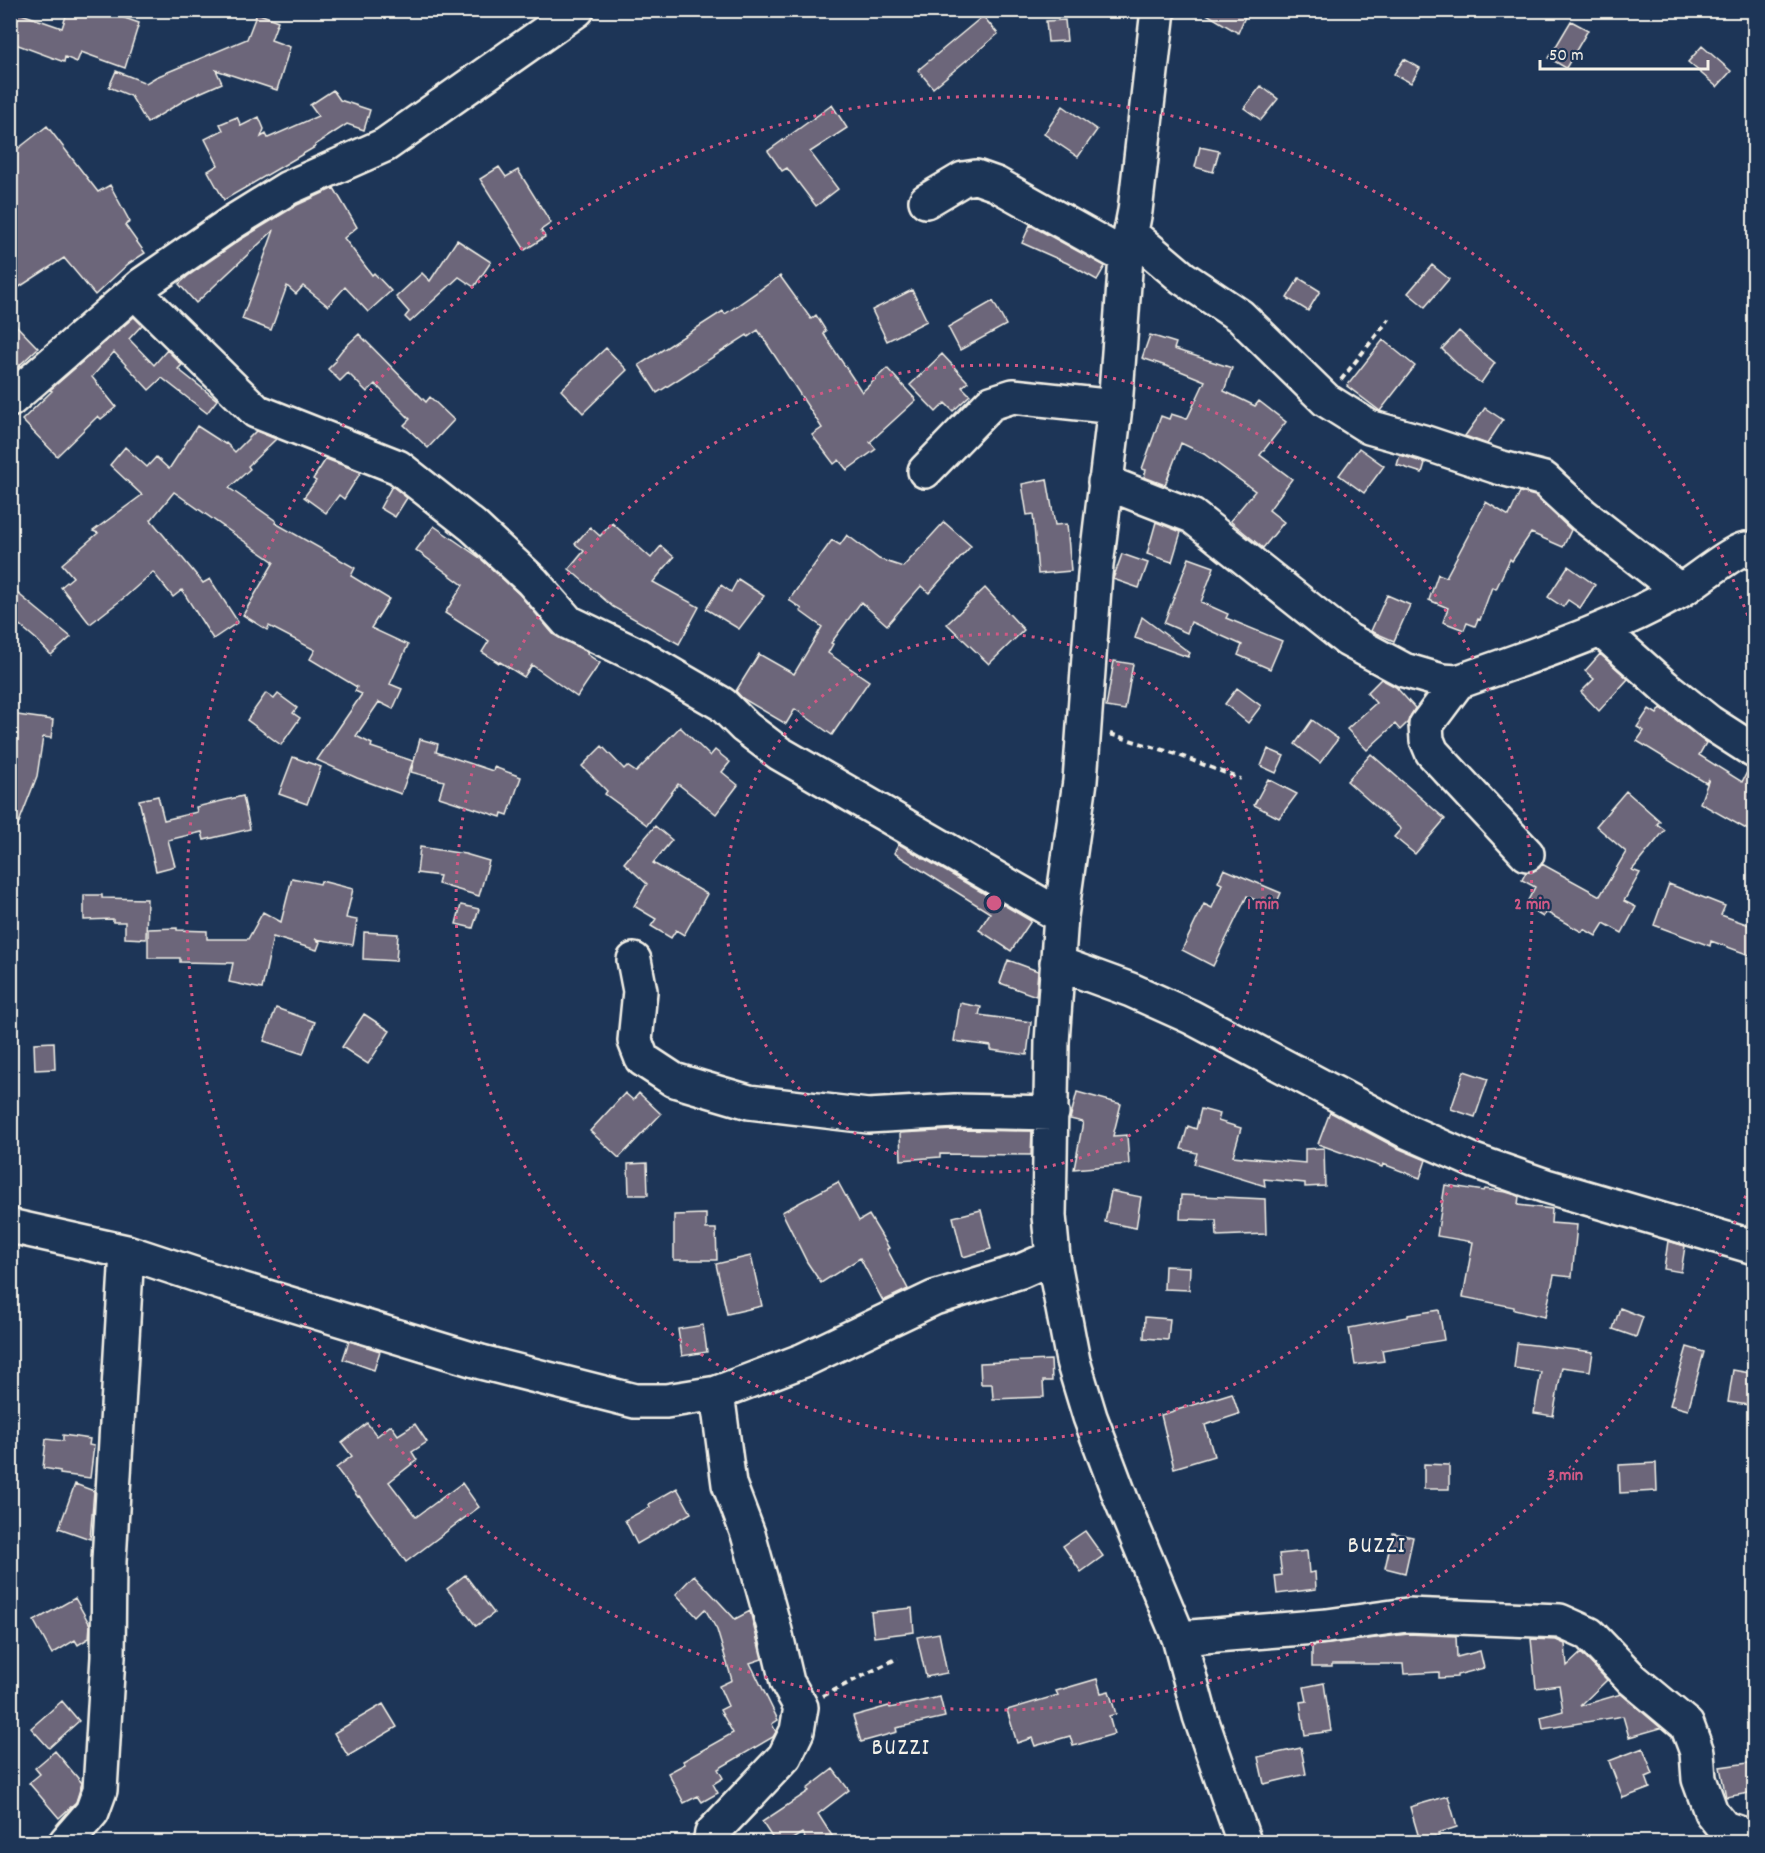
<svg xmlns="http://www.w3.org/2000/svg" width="1765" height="1853" viewBox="0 0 1765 1853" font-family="Dekko,sans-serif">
<rect width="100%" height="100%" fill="#1d3557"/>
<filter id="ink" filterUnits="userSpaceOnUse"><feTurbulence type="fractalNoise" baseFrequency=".0167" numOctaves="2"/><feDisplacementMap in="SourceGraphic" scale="12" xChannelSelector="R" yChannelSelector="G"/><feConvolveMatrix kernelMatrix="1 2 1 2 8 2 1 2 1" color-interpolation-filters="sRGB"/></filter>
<g filter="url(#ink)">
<path fill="#6c667a" stroke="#f4f1e8" stroke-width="1.5" d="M10,10L62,28L68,10H102L139,23L125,68L81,52L77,62L65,57L64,62L10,42Z
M1200,10H1248L1238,33Z
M257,13L278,21L271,40L290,47L277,90L216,70L222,83L188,98L147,123L131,96L109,87L116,71L146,83L156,77L247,39Z
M983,16L998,34L933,88L918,70Z
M1065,20L1067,41L1048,42L1046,21Z
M1571,21L1588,30L1566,68L1549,58Z
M1702,46L1731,71L1717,87L1688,62Z
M1404,59L1420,68L1411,83L1394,74Z
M1261,86L1278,99L1261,120L1244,108Z
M333,90L340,100L370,110L364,130L347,124L315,145V147L224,200L208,171L218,165L205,139L223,130L220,124L237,117L241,126L259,117L264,129L261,137L266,134L268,138L318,116L310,105Z
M832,105L847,128L810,152L838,189L816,206L787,168L782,171L768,151Z
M1063,106L1097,130L1078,157L1044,134Z
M47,126L98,192L110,185L130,222L125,225L145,253L128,264L95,295L64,258L10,293V155Z
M1200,147L1219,151L1213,172L1195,167Z
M499,167L506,177L518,170L551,223L541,230L545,237L525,250L480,179Z
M334,188L357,227L344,238L372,275L374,273L391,291L368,312L345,287L328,306L303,286L296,294L287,286L271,330L242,319L274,230L196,303L179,284L188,276L243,238L297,205Z
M1030,225L1105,266L1097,280L1067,263L1022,243Z
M457,240L491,262L474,287L459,277L410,322L405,317L409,312L396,297L422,273L430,281Z
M1432,265L1449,279L1425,307L1408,293Z
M780,276L811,319L816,315L826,331L823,333L862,392L887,368L916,400L870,442L876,449L847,470L839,460L834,464L812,435L822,428L758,330L748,337L747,335L657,393L639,365L723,311L725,314Z
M1299,278L1320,291L1308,311L1287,298Z
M912,290L927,321L887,341L872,310Z
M993,301L1006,325L960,350L948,327Z
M134,317L142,325L129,339L154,365L167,350L182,365L178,369L217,400L207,413L162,378L149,390L114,352L92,377L116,407L101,419L98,416L57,456L22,420L52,391L50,390Z
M10,319L38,348L10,374Z
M1459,331L1483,353L1495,363L1481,383L1466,373L1442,349Z
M359,334L426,402L430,397L454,420L428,448L404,425L410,419L375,384L367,392L348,373L340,381L328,369L336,361L335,359L342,350Z
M1150,335L1176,343L1174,349L1232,368L1224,391L1255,406L1259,401L1286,422L1260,455L1292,479L1269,510L1284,522L1263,548L1230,521L1255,491L1204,454L1181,443L1165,485L1144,477L1146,470L1142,469L1161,416L1169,419L1171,414L1187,419L1205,381L1178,370L1142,358Z
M1383,340L1415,366L1380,411L1347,386Z
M606,348L627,370L583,413L561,390Z
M942,354L968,382L962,387L970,395L953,411L945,403L936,412L910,385Z
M1485,408L1503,420L1487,444L1465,436Z
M197,426L225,444L226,443L235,452L256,431L276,439L248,466L250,469L229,488L276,521L275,523L355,568L351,576L389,599L371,628L408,645L390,684L402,689L393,709L379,702L356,736L372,744L371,747L413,761L401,794L357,778L317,760L362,694L355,691L357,687L310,659L315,650L269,626L267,630L243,615L274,562L174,492L151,520L203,583L210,579L238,622L213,639L182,590L173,597L153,572L125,597L90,624L61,587L73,577L62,564L98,533L93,531L142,495L110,465L125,447L147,467L156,457L169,469Z
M1359,448L1384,466L1364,493L1339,475Z
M1400,455L1425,463L1422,473L1397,465Z
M326,459L361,472L344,499L339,495L326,513L304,497L316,481L313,479Z
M1047,479L1055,525L1067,524L1071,571L1038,574L1033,514L1027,515L1022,484Z
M392,486L407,498L395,517L380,508Z
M1520,492L1535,496L1571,530L1563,547L1531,533L1512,561L1510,559L1496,589L1492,587L1480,620L1478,619L1475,626L1467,623L1464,630L1443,622L1448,608L1429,600L1438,574L1446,577L1486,502L1509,516Z
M944,522L971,546L929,593L921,586L887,625L861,602L831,643L833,644L828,653L869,681L832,735L795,709L786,724L742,698L736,691L759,654L794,674L822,627L800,611L802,609L789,600L832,540L840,545L847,535L879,559L903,567Z
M1156,522L1181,532L1172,562L1147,554Z
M612,523L651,558L661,546L674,557L653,582L699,607L679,644L613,607L569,569L584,551L575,544L590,527L600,536Z
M434,526L480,558L519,594L554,635L588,652L587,654L600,663L577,697L532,665L524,677L500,662L499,663L482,652L489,641L445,613L463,585L416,550Z
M1122,554L1148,563L1139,588L1113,579Z
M1189,558L1214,567L1201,602L1228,614L1226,618L1282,641L1270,669L1238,655L1242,645L1191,622L1187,633L1164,623Z
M1568,566L1595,585L1580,608L1568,600L1563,607L1548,597Z
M738,579L764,596L739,629L706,609L721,585L731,592Z
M10,587L71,637L51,655L36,639L10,617Z
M985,588L1024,630L989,664L947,624Z
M1387,595L1410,605L1394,641L1371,631Z
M1142,617L1190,653L1188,657L1135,638Z
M1600,654L1628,679L1599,711L1581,692L1594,679L1585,671Z
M1114,661L1133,664L1125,710L1106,707Z
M1381,679L1396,687L1415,708L1411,715L1408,722L1400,730L1395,724L1367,750L1347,729L1376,703L1367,693Z
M1237,688L1261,706L1248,723L1225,704Z
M266,693L274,699L278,694L297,708L293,713L300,718L281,745L247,720Z
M1661,708L1706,743L1699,755L1742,782L1749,768L1755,770V834L1700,803L1709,779L1706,783L1637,741L1644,731L1637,727L1649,709L1657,714Z
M10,714L53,720L51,738L43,737L37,776L13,838H10V763L14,733H10Z
M1312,720L1338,739L1320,763L1295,744Z
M680,727L710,756L715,750L730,762L722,772L738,785L716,814L678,784L647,825L605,794L607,791L582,766L602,746L624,769L627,766L636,772Z
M420,739L438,744L436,752L493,771L494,767L521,777L508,815L502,813L501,817L439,797L444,781L411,772Z
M1268,749L1284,756L1276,773L1261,766Z
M1371,754L1445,819L1415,854L1394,837L1401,829L1347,781Z
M293,757L321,767L307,804L279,794Z
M1268,779L1297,794L1279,818L1254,805Z
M1626,791L1660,821L1657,824L1665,830L1632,870L1640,873L1624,901L1636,907L1622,933L1604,923L1596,936L1584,929L1582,932L1546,912L1543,917L1525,906L1535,887L1522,880L1526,872H1532L1539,868L1542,864L1600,896L1626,852L1596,826Z
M158,796L164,820L197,812L196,807L243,796L250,829L204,840L202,832L168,840L175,866L156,871L139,800Z
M655,826L672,840L653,863L707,894L684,935L676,930L671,938L651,926L656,919L634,906L647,884L624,863Z
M899,844L1031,921L1011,951L979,930L990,913L894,853Z
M420,847L465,854L489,861L479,896L438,884L440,876L417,873Z
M1224,869L1281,893L1274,909L1247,896L1213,966L1182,950L1204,904L1212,908L1222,884L1218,882Z
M292,878L320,884L321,881L353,889L346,918L357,920L353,945L315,939L320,942L317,950L273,937L262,989L229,982L233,963L180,962V958H148V929L177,928V930L207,931V939H248L263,912L281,922Z
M1669,884L1725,906L1721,915L1755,927V957L1711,941L1710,946L1654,925Z
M84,895H102V898L147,899L146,939L125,938V922H113V919L84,920Z
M461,905L479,909L473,928L456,924Z
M364,932L398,934L396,961L363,959Z
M1008,960L1038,971L1036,996L1000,983Z
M960,1003L981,1007L979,1015L1031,1022L1027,1055L991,1050V1046L954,1041Z
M276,1008L315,1022L303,1054L264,1041Z
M364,1014L390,1031L368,1064L342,1047Z
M54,1042L55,1069L35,1070L34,1043Z
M1464,1071L1488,1079L1475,1117L1451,1109Z
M1077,1092L1121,1104L1113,1136L1127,1135L1129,1164L1074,1169L1083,1122L1070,1119Z
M625,1093L633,1100L639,1093L661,1114L619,1158L590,1131Z
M1201,1109L1220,1114L1218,1121L1241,1128L1233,1156L1305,1163V1149L1324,1148L1325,1186L1305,1187V1183L1264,1179L1265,1186L1194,1164L1197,1153L1181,1149L1188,1126L1196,1129Z
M1330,1112L1395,1147L1426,1160L1420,1178L1383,1164L1382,1167L1318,1144Z
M955,1130L1032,1131L1031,1155L940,1154V1157L901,1160L900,1133Z
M647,1163L648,1195H629L628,1164Z
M838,1182L859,1221L869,1215L889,1248L887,1249L908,1289L883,1301L860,1258L821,1283L807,1262L782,1212Z
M1445,1185L1484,1191L1485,1189L1506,1192L1519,1196L1518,1205L1552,1209L1551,1223L1577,1225L1572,1277L1554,1275L1545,1317L1514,1310V1307L1463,1297L1473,1242L1437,1236Z
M1111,1191L1141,1197L1136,1228L1105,1222Z
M1181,1195L1265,1199L1266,1234L1217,1236L1216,1220L1180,1219Z
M981,1210L991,1249L963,1257L953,1217Z
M706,1214V1229H716L717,1260H674V1215Z
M1668,1241L1685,1246L1681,1272L1664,1269Z
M751,1256L762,1306L727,1314L716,1264Z
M1165,1266L1190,1267L1189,1290L1164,1289Z
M1620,1308L1643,1317L1636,1337L1613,1329Z
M1439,1310L1444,1340L1382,1350L1384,1361L1355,1365L1349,1328L1408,1317V1315Z
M1145,1317L1170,1319L1168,1340L1144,1338Z
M703,1325L707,1352L682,1356L678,1329Z
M349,1341L380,1351L374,1370L343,1359Z
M1517,1343L1593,1352L1590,1371L1562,1367L1553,1416L1534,1413L1541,1372L1514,1368Z
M1687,1347L1704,1352L1688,1410L1670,1405Z
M1051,1360L1052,1381H1043L1044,1397L993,1399L992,1384H981L980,1363Z
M1733,1370L1755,1374V1406L1728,1402Z
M1232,1393L1239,1414L1205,1425L1214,1456L1174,1468L1161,1415Z
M367,1423L377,1436L391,1425L398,1435L415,1424L427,1442L412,1452L417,1460L389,1482L416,1517L462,1483L479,1507L406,1562L359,1496L358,1497L336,1468L352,1456L342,1443Z
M63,1435L90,1439L89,1445L94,1446L90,1478L60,1474V1471L43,1468L46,1439L63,1441Z
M1656,1463L1657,1491L1620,1493L1619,1465Z
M1424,1464L1449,1465V1489H1424Z
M75,1484L94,1491L90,1539L59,1528Z
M677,1488L691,1513L637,1544L625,1520L650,1507L649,1504Z
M1085,1531L1103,1556L1081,1572L1063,1546Z
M1393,1533L1413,1537L1405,1573L1385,1568Z
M1307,1551L1309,1573L1315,1572L1316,1589L1277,1594L1275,1576L1282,1575L1279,1554Z
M465,1575L494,1613L476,1626L447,1589Z
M694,1575L735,1619L750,1611L762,1659L750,1663L778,1720L772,1724L776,1732L773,1737L718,1769L723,1778L713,1784L718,1793L702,1802L698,1796L684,1803L668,1773L685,1764L683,1761L733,1733L720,1710L728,1706L719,1686L732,1680L717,1630L705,1609L697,1617L676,1594Z
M75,1598L90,1625L89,1638L78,1645L75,1640L52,1654L34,1621Z
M912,1608L914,1632L874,1637L871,1612Z
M939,1633L947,1673L926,1677L917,1637Z
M1408,1634L1456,1636L1457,1657L1480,1651L1484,1668L1457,1675V1677L1439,1678V1672L1404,1674L1403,1664H1332V1667H1312V1646Z
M1531,1639L1556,1640L1565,1644L1567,1666L1581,1653L1607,1680L1580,1706L1621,1694L1661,1728L1629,1737L1623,1716L1543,1729L1541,1717L1563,1711L1559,1685L1536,1688Z
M1097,1679L1101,1693L1109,1691L1116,1714L1109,1716L1114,1734L1073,1746L1070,1736L1035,1746L1032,1738L1017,1743L1007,1710L1058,1695L1056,1691Z
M1324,1683L1331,1731L1305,1735L1300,1702L1307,1701L1304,1687Z
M940,1697L945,1717L896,1728L897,1732L861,1742L853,1716L889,1706L890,1708Z
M62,1701L79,1721L49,1748L31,1728Z
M383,1704L397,1727L348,1756L334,1733Z
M1301,1748L1306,1774L1264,1784L1258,1757Z
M1643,1748L1653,1774L1646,1777L1650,1788L1623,1798L1609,1761Z
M55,1751L82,1783L76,1802L59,1818L29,1783L40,1774L35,1768Z
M1755,1762V1792L1726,1797L1720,1767Z
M833,1769L849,1790L818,1814L836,1842H807L802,1833L788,1842H775L762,1822L809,1791L807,1789Z
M1448,1796L1457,1827L1438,1833L1439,1836L1420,1841L1410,1807Z"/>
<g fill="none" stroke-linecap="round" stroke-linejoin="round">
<defs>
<path id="minor" d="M1158,10L1135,211L1126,257L1115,407L1095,574L1080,781L1061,916L1052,1042L1049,1216L1053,1257L1073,1361L1090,1417L1121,1499L1179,1638L1200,1716L1244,1842
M926,201L963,179L976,177L996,184L1126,257
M1131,234L1183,278L1240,316L1326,400L1369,427L1423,442L1498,467L1544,479L1583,515L1680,591
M135,292L256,411L398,467L473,526L532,581L568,622L639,656L722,704L745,727L779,753L1061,916
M10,400L143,284L233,222L288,188L385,145L577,10
M925,471L991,403L1013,396L1115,407
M1105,482L1192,516L1348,640L1404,670L1442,681L1458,682C1533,655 1610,631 1680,591C1693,583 1734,550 1746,549C1749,549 1752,552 1754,553
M1601,630L1665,687L1709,722L1754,751
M1458,682L1426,725L1427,740L1432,752L1527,854
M634,960L640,991L635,1041L642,1059L674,1080L749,1102L868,1116L955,1111L1052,1113
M1057,963L1131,990L1191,1017L1404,1130L1474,1161L1546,1186L1754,1247
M10,1226L127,1252L224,1284L481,1362L635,1401H666L717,1393L804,1360L934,1298L1021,1271L1053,1257
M1179,1638L1327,1626L1407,1615L1560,1621L1589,1634L1632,1679L1687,1725L1697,1752L1699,1779L1711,1812L1724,1828L1754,1838
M66,1842L92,1812L100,1790L108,1657L109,1561L127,1252
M710,1842L712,1833L785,1756L797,1731L801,1707L787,1682L775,1631L748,1534L729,1484L717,1393"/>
</defs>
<use href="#minor" stroke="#f4f1e8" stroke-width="38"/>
<path stroke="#f4f1e8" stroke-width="4" stroke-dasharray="6 4.5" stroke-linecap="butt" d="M1341,380L1389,319
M1110,734L1173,753L1241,779
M823,1696L898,1658"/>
<use href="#minor" stroke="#1d3557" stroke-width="33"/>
</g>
</g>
<g fill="none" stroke="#d15985" stroke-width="3" stroke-dasharray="3 6">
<circle cx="994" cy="903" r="269"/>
<circle cx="994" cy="903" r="538"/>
<path d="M1752 1179A807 807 0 1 1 1752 627"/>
</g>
<g text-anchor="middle" stroke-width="4.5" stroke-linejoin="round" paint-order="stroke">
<g font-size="24" letter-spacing="1.5" fill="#f4f1e8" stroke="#1d3557">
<text x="1377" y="1552">BUZZI</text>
<text x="901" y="1754">BUZZI</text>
</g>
</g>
<circle cx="994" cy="903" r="9" fill="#d15985" stroke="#1d3557" stroke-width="3"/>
<g font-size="18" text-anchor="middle" font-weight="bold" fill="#d15985" stroke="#1d3557" stroke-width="4.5" stroke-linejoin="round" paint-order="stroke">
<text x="1263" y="909">1 min</text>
<text x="1532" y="909">2 min</text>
<text x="1565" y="1480">3 min</text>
</g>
<rect width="1765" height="1853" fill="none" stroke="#1d3557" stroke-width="36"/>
<rect x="18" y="18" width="1729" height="1817" fill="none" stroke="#f4f1e8" stroke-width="2" filter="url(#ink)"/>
<path d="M1540 60v9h168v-9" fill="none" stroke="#f4f1e8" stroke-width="3"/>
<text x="1549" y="60" font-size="18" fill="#f4f1e8" stroke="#1d3557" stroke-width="4.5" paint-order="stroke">50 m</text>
</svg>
